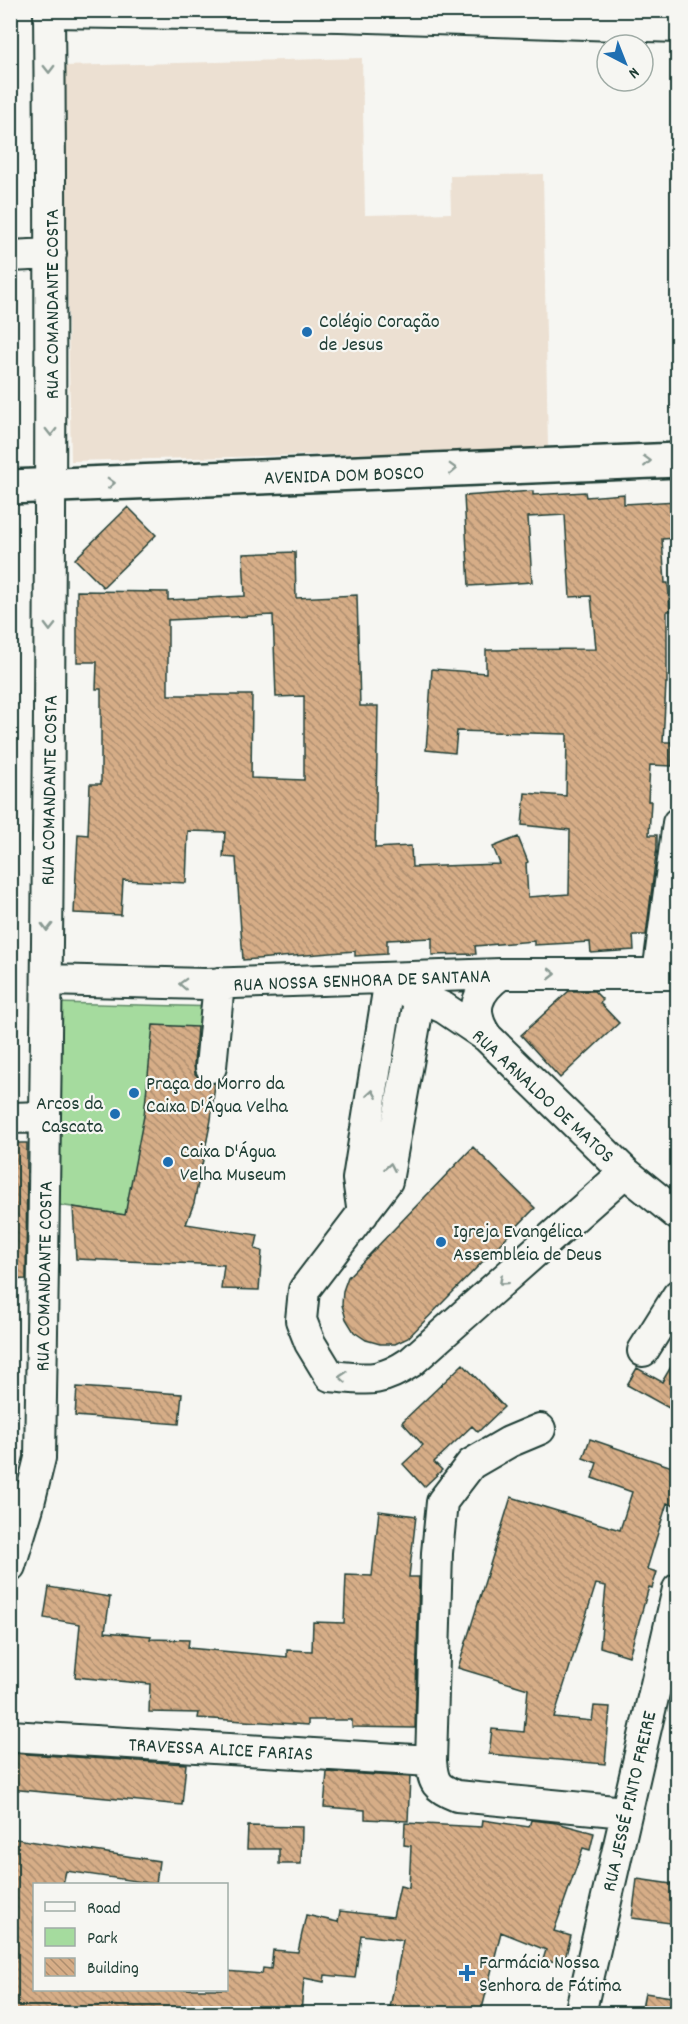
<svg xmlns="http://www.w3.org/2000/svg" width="688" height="2024" viewBox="0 0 688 2024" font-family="Dekko,sans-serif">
<defs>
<pattern id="building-back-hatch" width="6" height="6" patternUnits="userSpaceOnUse" patternTransform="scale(1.5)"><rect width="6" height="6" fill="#d6ad87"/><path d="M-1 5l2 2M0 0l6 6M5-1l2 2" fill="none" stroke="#ad8e6f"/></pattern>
</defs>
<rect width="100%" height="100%" fill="#f6f6f2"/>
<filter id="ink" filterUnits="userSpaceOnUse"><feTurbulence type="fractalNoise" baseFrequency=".0167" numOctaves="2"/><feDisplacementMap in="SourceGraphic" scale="12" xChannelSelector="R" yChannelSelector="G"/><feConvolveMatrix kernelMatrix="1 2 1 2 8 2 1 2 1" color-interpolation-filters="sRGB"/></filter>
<g filter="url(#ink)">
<path fill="#ece0d2" d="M362,58L365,215L451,213L450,176L543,174L548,449L71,461L63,66Z"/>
<path fill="#a5db9e" stroke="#628c69" stroke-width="1.5" d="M55,1003L223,1007C215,1079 210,1155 186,1224L52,1204Z"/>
<path fill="url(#building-back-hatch)" stroke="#1f3d34" stroke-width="1.5" fill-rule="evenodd" d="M533,491V495L585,492L586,497L624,494V504L678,501V538L662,539L665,583H668L670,611H667V683H666L663,742H672V766L650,765L648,801H651L649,835H657V847L646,935H633L634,950L591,953L590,942L534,945V941L475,946L476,954L432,955V938L387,940V954L355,956V951L243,960L236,858L223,857L225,832L188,831L186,883L123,880L121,915L74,913L78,834L88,835L90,784H101V689H96L97,662H77V591L168,592V600L245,596L243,554L295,552L296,598L357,595L360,706H378L375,848L411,846L412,867L500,864L493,847L518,837L528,862L526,863L528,897L569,894L570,830L522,825L525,793L566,796L567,734L457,731L455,753L426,750L432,669L486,673V650L596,649L591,596L570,597L565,515L528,517L532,582L469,586L464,496ZM273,615L276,697L304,696V780L251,778L252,695H168V620Z
M128,507L156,535L103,587L75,559Z
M569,991H594L603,1000L600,1003L619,1023L560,1078L521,1035Z
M153,1025L197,1027L194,1065L195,1074L202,1081L209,1084L215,1083L211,1120L194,1203L186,1224L258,1235L255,1249L262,1251L259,1290L221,1289L224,1265L76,1259L73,1207L125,1215L144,1116Z
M10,1143H27L26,1279L10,1280Z
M473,1147L535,1208L408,1338L395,1344H380L366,1340L354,1332L346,1319L342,1305L343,1291L348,1277Z
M678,1355V1413L627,1385L637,1368L662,1382Z
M463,1364L504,1407L478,1432L472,1426L434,1462L442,1470L424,1487L403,1464L423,1445L402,1422Z
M77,1387L182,1394L179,1424L75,1416Z
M590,1439L678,1469V1507L667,1503L647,1569L657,1572L652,1588L649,1587L629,1656L600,1647L606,1586L596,1584L554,1717L592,1721L594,1706L610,1707L605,1764L489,1754L492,1729L524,1732L528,1689L458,1668L511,1497L620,1530L632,1492L592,1478L597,1463L583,1458Z
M379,1511L416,1516L409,1577H419L415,1728L352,1727V1720H308V1725L198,1718L199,1713L149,1712L150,1684L75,1677L80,1624L44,1618L49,1587L110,1597L105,1632L151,1636L150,1639L189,1640L188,1648L287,1657V1650L312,1651L313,1622L344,1623L346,1575L372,1576Z
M10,1753L186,1764L182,1805L10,1789Z
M327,1772L410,1777L408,1821L365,1819V1810L324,1807Z
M483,1820L529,1827L531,1820L557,1823L594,1833L590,1850L583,1848L554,1931L571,1936L564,1963L543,1960L546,1950L501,1932L481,2013H389L403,1940L361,1935L355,1978L325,1975L324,1982L304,1978L301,2013H32L10,2010V1838L159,1861L156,1884L66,1871L63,1884H34V1989H226V1971L262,1974L263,1968L271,1969L273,1950L298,1952L306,1915L338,1922L340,1911L393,1917L400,1886L409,1888L411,1846L404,1845L405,1823L482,1827Z
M248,1826L302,1827L301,1864H279V1849H247Z
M637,1879L678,1885V1924L632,1918Z
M645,1993L678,1998V2013H641Z"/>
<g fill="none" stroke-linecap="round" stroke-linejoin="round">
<defs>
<path id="minor" d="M49,12L339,16L678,27
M10,256L51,254
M658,974L678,823
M47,980L205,984L501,974H678
M402,989L444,1008L487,1037L625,1172L678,1215
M420,996L387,1181L304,1290L301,1320L310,1343L330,1376C366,1379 378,1384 411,1362L625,1172
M487,1037C469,1011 476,992 501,974
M211,1067L219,983
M10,1118L45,1117
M363,1214L358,1179L389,985
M643,1351L678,1295
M540,1429L509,1442L471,1464L442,1502L437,1553L431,1761C433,1783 436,1788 457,1796L625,1812
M10,1566L28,1507L40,1458C48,975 53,493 49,10
M10,1736L431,1761
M580,2014L678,1589"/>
<path id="major" d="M10,487L678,460"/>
</defs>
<use href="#minor" stroke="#1f3d34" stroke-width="34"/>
<use href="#major" stroke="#1f3d34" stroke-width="38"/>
<use href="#minor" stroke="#f6f6f2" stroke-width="30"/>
<use href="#major" stroke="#f6f6f2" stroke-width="33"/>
</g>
<defs><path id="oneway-chevron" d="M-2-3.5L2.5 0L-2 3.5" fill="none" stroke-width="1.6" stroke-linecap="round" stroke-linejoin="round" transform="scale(1.5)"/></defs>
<g stroke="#8a9a93">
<use href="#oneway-chevron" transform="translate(49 69) rotate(89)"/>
<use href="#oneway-chevron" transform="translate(51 432) rotate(90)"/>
<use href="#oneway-chevron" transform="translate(647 461) rotate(-2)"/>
<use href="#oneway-chevron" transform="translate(453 469) rotate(-2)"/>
<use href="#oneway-chevron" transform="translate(111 483) rotate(-2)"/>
<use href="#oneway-chevron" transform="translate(50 627) rotate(91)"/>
<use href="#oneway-chevron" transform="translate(47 927) rotate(91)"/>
<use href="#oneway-chevron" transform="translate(552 974)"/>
<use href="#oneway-chevron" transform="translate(183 984) rotate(-178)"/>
<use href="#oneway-chevron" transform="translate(372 1094) rotate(-81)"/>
<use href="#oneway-chevron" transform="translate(390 1167) rotate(-80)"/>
<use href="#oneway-chevron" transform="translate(503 1281) rotate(139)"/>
<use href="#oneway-chevron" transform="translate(343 1377) rotate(-175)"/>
</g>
</g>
<g fill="#1f6fb2" stroke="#f6f6f2" stroke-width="2">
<circle cx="307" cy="332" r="6"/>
<circle cx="134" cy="1093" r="6"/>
<circle cx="115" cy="1114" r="6"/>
<circle cx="168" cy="1162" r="6"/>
<circle cx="441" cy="1242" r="6"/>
<path d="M464 1964h6v6h6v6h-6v6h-6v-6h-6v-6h6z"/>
</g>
<g text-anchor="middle" stroke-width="4.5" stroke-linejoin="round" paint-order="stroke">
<g font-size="20" fill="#1f3d34" stroke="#f6f6f2">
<text transform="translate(51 304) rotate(-90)" y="7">RUA COMANDANTE COSTA</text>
<text transform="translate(344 474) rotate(-2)" y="7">AVENIDA DOM BOSCO</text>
<text transform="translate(48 790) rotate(-89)" y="7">RUA COMANDANTE COSTA</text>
<text transform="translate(362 979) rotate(-2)" y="7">RUA NOSSA SENHORA DE SANTANA</text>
<text transform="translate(544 1095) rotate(43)" y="7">RUA ARNALDO DE MATOS</text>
<text transform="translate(43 1276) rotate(-89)" y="7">RUA COMANDANTE COSTA</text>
<text transform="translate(221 1748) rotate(3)" y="7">TRAVESSA ALICE FARIAS</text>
<text transform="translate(628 1801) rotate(-77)" y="7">RUA JESSÉ PINTO FREIRE</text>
</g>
<g font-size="20" fill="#1f3d34" stroke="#f6f6f2" text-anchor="start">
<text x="319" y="327">Colégio Coração<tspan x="319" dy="23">de Jesus</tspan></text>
<text x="146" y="1089">Praça do Morro da<tspan x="146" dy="23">Caixa D'Água Velha</tspan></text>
<text x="103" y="1109" text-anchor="end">Arcos da<tspan x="103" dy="23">Cascata</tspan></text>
<text x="180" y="1157">Caixa D'Água<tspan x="180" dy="23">Velha Museum</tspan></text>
<text x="453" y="1237">Igreja Evangélica<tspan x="453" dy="23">Assembleia de Deus</tspan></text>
<text x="479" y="1968">Farmácia Nossa<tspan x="479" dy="23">Senhora de Fátima</tspan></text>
</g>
</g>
<rect width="688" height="2024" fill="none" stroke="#f6f6f2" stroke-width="36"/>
<rect x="18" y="18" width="652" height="1988" fill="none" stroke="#1f3d34" stroke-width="2" filter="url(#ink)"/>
<rect x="33" y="1883" width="195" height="108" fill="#f6f6f2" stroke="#a0aca6" stroke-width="1.5"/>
<rect x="45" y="1902" width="30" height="9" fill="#f6f6f2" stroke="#a0aca6" stroke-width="1.5"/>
<text x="87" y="1913" font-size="18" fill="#1f3d34">Road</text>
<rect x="45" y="1928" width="30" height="18" fill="#a5db9e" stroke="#a0aca6" stroke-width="1.5"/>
<text x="87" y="1943" font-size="18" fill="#1f3d34">Park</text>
<rect x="45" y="1958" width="30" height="18" fill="url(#building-back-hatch)" stroke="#a0aca6" stroke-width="1.5"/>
<text x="87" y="1973" font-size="18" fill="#1f3d34">Building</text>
<g transform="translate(625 63) rotate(138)"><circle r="28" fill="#f6f6f2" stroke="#a0aca6" stroke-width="1.5"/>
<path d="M0-4.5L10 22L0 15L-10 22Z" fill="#1f6fb2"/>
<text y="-9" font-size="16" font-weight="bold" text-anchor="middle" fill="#1f3d34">N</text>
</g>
</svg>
